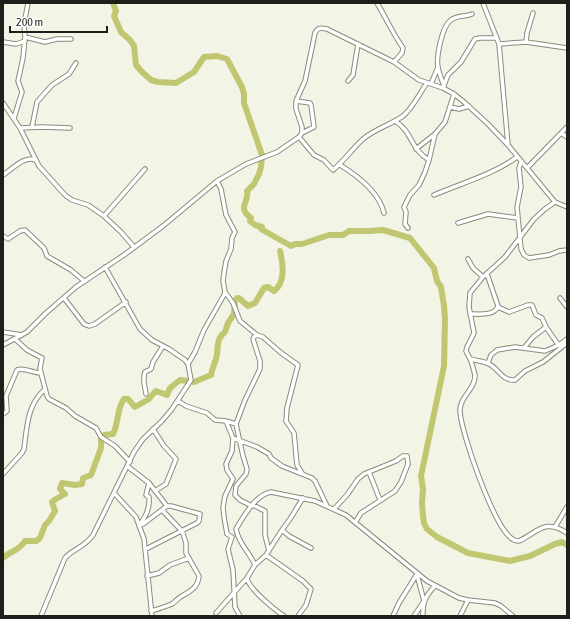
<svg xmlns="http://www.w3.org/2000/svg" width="570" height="619" viewBox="0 0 570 619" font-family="'Asap Condensed',sans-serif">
<rect width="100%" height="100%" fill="#f2f4e5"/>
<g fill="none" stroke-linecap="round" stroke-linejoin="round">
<path stroke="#c1c771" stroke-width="6" d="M113,3L116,11L114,16L121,32L130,40L134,46L136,65L142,72L151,80L158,82L176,83L194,72L204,57L217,56L227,59L242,87L244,94V103L262,155L261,167L259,174L254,184L247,191C250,202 236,207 251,218L250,221L255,225L262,227L261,229L291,246L295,244H302L329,235H343L349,231H369L383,230L410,238L434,268L437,281L441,287L444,306L445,319L444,366L421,476L423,489L422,503L423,516L424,523L427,529L437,537L468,553L510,561L530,556L555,544L562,542L567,545
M194,382L211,375C212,369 214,365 216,359C219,350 215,339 225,332L228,323L234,314L235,301L237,298H239L248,306L255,303L264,288L268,287L274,291C286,282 283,264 280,251
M3,558C10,551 19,551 25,541H36L40,538L45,525L49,521L55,511L52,502L56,499L65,494L60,489L62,483L75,485L82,484L83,478L91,475L101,448V437L104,435L113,434C119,423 116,410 124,399H128L135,407L149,399L153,394L156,391L167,395L170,388L180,380L188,381"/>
<defs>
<path id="street" d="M377,3C386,18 393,34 403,48L402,53L394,62
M483,3L499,44L508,145L555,202L567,207
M25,37L45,42L57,39H71
M3,42L16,44L25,41
M526,42L527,33L533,13
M499,44L526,42L567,48
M348,81L353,75L358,44
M431,84L438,67
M444,85L448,75L461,62L475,39L480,38H497
M444,86C442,80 439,74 438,67C436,57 442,26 451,20C457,15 465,17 472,14
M3,103L20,128L39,166L65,195L72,200L88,205L104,216L121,232L134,247
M450,107L459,109L469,106
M14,118L22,92L18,81L23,58L25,37L24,24L28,3
M395,121C412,131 411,150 429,160
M32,127L37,102L52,85L69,74L76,63
M20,128L42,127L70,128
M302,133V127L296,109V101L305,81L315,33C318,27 321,28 327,29L394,62L419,80L443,88L454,94L464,102L488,124L508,145
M561,133L567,137
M299,137L314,155L324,160L333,170C344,161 352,149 363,139C375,129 390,125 403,116C413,108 419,94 427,83
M416,149L435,134
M521,162L519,168L521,187L517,207L521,249L524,255L529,258L549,255L559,251L567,250
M340,165C358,176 379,192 384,213
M527,168L567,127
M3,175C11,170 25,155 35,160
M434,195C462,183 492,175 517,157
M555,202L545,209L534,219L505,257L483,277L470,293L469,307L474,333L467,347L466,351C467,354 469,356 470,359C471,360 475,374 475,376C475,390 459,397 460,412C462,435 493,524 511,538C513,540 516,541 519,541C538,532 545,518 567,533
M104,216L145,169
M458,223L488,214L518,218
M408,228L405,224L406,212L404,207L410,195L419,185L425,172L429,160L435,134L445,122L454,94
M3,236L8,239L20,231L25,230L44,248L47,256L71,270L84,281
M468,259L473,268L483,277
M225,292L233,303L240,321L257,335L263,337L280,352L298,365L287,408L286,421L294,433L297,465L302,473
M64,298L84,324L89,326L95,324L126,302
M560,298L567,307
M498,307L509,312L528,305H532L536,315L542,318L546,327L557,343L561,346
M470,314C479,314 495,316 498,306L487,274
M3,332L22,335
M15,339L27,350L42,358L40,368L41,373L47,396L49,399L66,408L75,416L96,428L101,437L115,446L130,462
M3,345L27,332L46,313L76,287L124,255L163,226L217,181L246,164L277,152L299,137L302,133L314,127L311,105L310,103L296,101
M524,348L533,337L546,327
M471,359C477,361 484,361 489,364C499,369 502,381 515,380L525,371L543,362L567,343
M488,363L491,355L497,350L515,347L545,351L559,345L567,339
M188,364L195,352L204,330L224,295L225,292L223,281L224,273L226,261L231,249L232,238L235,232L226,215L221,189L217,181
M146,394C145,386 142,380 145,372L151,369L153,362L163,346
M178,401L186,406L207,413L215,420L226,421L236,424
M3,414L7,411L6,396L17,370C24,367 32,373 41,373
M226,421L233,438L232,451L226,464L227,470L233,479L225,496L223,507L224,517L227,534L232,537L228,549L233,570L235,607L240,616
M153,429L164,446L176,459L166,484L155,491
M233,438L257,447L269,454L271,458L282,466L312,478L315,481L327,506
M127,466L149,483L167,506
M369,472L380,500
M3,474L22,453L24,449C27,427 27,405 45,389
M114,493L136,517L144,539L152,616
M253,505L265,511V535L269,551
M252,506L240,500L235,495L236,486L246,474L247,469L243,456L236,424L245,400L260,369V361L253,339L254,337L257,335
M334,509L347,495L358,479L364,474L396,461L403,456H407L408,464L401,482L395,491L361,513L356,521
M139,525C146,517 150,507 149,497L146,495L149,483
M140,525L143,524L167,506H171L200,514L199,521L197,523L146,549
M555,527L567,507
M282,530L289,536L311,548
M266,555L303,581L311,589L306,605L298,616
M255,565C249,551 239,545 236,529C244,516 255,495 271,492L315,501L346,515L427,581L459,598L468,600L495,603L501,606L513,616
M147,576L159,573L170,565L189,558
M151,611C158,609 165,607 172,604C175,602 178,598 182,596C191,591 198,587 199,576L186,553V543L182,531L162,510
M216,613L247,578
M41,616L65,558C74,548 84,548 93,535L134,452L143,439L162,421L172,409L191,380L188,364L185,360L169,349L152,340L140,329L105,267
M284,616C275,610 248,588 247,578L255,565L266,555L282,530L290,519L303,498
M393,616L399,603L417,574
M414,616L424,601L417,575
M423,616C422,603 426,595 435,586
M460,616L468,600"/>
</defs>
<use href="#street" stroke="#898b7e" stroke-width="5.5"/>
<use href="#street" stroke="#fff" stroke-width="3.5"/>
</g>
<rect width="570" height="619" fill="none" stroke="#1e1f1a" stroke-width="8"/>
<path d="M10 26v6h97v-6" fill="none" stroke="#1e1f1a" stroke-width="2"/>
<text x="16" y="26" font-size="12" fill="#1e1f1a" stroke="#ffffff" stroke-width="3" paint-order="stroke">200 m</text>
</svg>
